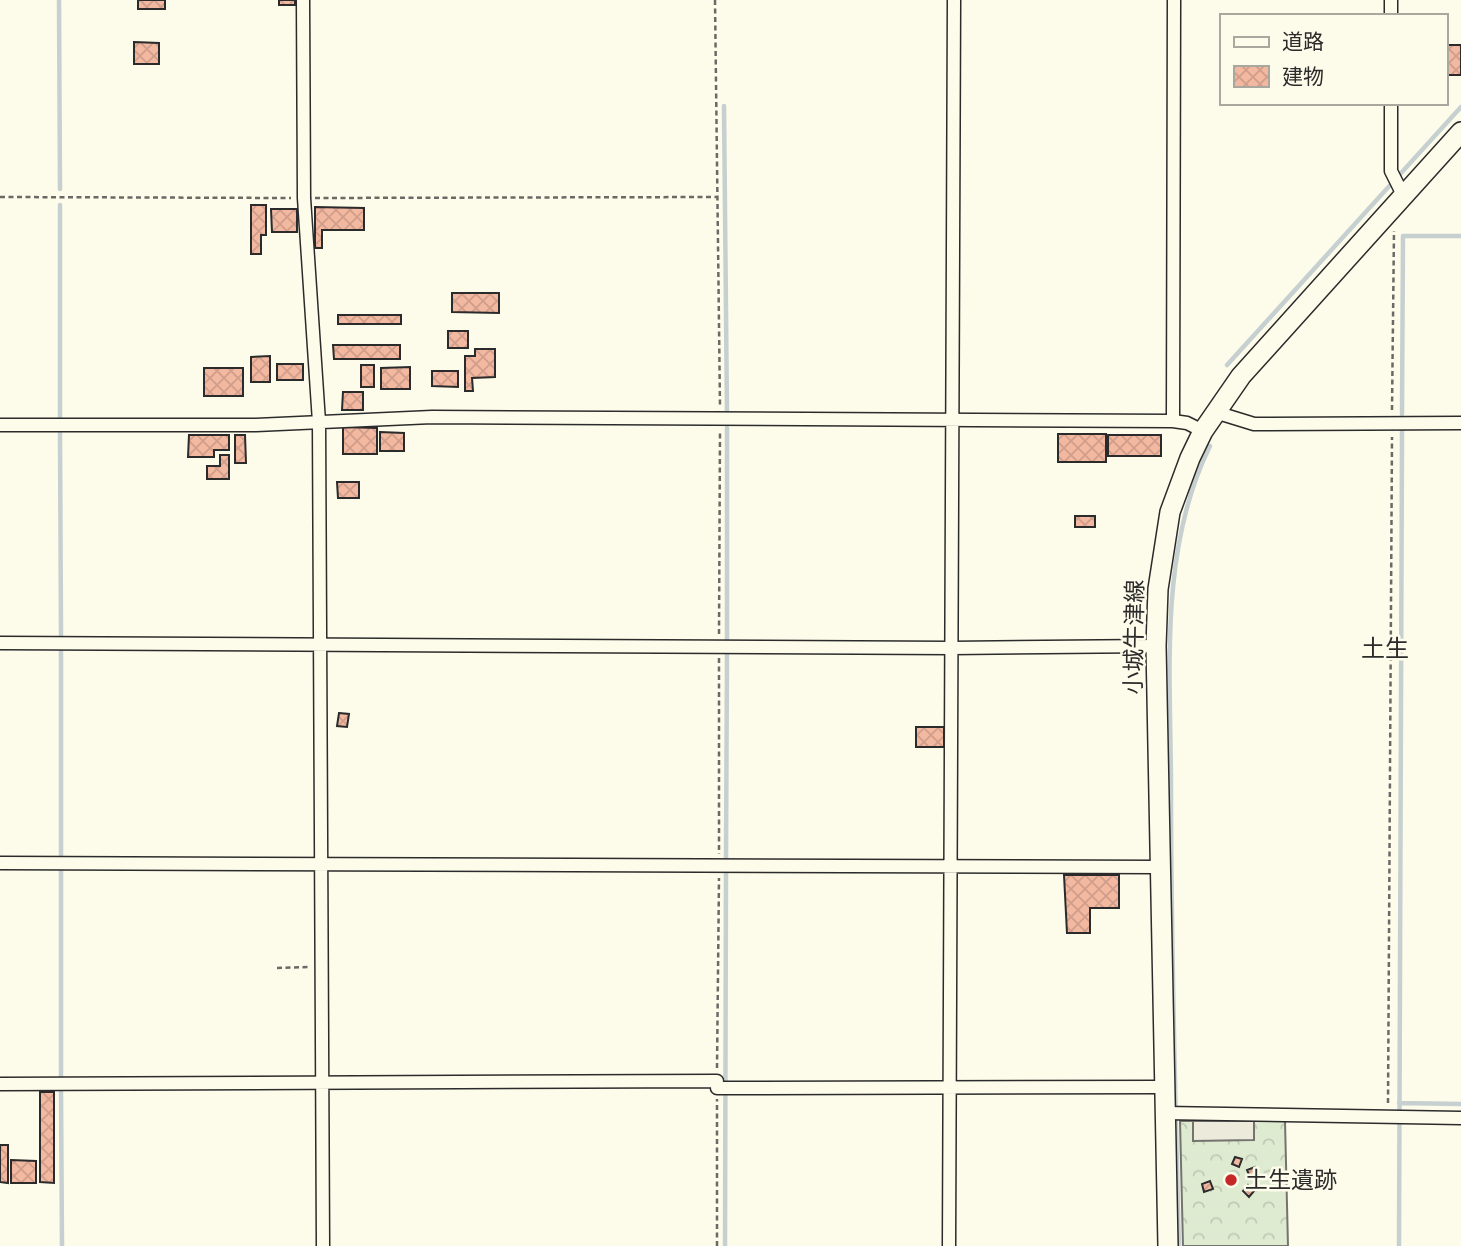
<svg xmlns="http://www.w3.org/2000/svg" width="1461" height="1246" viewBox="0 0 1461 1246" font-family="Cabin,'Noto Sans JP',sans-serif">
<defs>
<pattern id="forest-crowns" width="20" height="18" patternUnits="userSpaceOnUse" patternTransform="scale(1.75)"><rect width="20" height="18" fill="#deebd1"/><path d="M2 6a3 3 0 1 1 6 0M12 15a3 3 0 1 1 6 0" fill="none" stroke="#bfcab4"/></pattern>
<pattern id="building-cross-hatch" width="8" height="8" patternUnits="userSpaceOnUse" patternTransform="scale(1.75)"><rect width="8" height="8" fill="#f2b8a0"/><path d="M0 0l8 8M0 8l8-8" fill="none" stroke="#d09e8a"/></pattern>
</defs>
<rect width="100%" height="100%" fill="#fdfbea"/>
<path fill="url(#forest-crowns)" stroke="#74746e" stroke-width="2" d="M1180,1121H1285L1288,1246H1183Z"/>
<path fill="#eceadb" stroke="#74746e" stroke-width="2" d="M1193,1121H1254V1140L1193,1141Z"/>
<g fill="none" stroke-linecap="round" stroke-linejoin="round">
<path stroke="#c7d0d0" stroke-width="4.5" d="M59,0L60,189
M724,106L727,414
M60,205V421
M1227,365L1461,107
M1402,414L1403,236H1461
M60,433L61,635
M727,641V428
M61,651V857
M726,859L727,652
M61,870V1076
M61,1089L62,1246
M1399,1103L1461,1104
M725,1246L726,868
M1179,1246C1175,1094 1171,942 1171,790C1171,675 1158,551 1210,446
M1399,1246L1402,431"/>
</g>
<path fill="url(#building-cross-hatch)" stroke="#2b2b2b" stroke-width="2" d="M138,0H165V9H138Z
M279,0H295V5H279Z
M134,42L159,43V64H134Z
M1445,45H1461V75H1445Z
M251,205H266V235H261V254H251Z
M315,207L364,208V230H322V248H315Z
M271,209H297V232H272Z
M452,293H499V313L452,312Z
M338,315H401V324H338Z
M448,331H468V348H448Z
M333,345H400V359H334Z
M475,349H495V377L472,378L473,391H465V356H475Z
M270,356V382H251V357Z
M277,364H303V380H277Z
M361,365H374V387H361Z
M410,367V389H381V368Z
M204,368H243V396H204Z
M432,371H458V387L432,386Z
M343,392H363V410H342Z
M343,427L377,428V454H343Z
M380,432L404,433V451H380Z
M1058,434H1106V462H1058Z
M189,435H229V450H214V457H188Z
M235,435H245L246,463H235Z
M1108,435H1161V456H1108Z
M220,455H229V479H207V466H220Z
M337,482H359V498H338Z
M1075,516H1095V527H1075Z
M339,713L349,714L347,727L337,726Z
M916,727H944V747H916Z
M1064,875H1119V908H1090V933H1067Z
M40,1092H54V1183L40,1182Z
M0,1145H8V1183L0,1182Z
M1235,1157L1242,1159L1239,1167L1232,1164Z
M11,1160L36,1161V1183H11Z
M1255,1167L1258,1174L1250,1177L1247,1170Z
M1210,1181L1213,1189L1204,1192L1202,1184Z
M1248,1185L1254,1191L1249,1197L1243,1191Z"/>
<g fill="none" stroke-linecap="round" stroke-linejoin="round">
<defs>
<path id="street" d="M303,0L304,198L319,422L323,1246
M1391,16V0
M1391,103V171L1403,195
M1215,412L1254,424L1461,423
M1173,421L1174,0
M0,425H256L432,417L1173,421L1187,423L1203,431
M0,643L952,648L1156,646
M0,863L1159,867
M0,1084L717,1081
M717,1088L1164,1087
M1165,1113L1461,1118
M949,1246L954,0"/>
<path id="primary" d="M1168,1246L1156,646L1158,589L1170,512L1190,458L1203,431L1241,376L1461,132"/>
</defs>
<use href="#street" stroke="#2b2b2b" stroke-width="15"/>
<use href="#primary" stroke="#2b2b2b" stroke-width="22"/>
<path stroke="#6a6964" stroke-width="2.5" stroke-dasharray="5 3.5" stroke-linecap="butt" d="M715,0L720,406
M0,197L291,198
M315,198L717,197
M1392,410L1394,231
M719,634L720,430
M719,658V854
M277,968L309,967
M717,1068L719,878
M1388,1103L1392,437
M717,1246V1099"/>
<use href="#street" stroke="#fdfbea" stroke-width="12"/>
<use href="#primary" stroke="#fdfbea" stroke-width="19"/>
</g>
<circle fill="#c62828" stroke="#fdfbea" stroke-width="2.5" cx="1231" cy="1180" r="7"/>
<g text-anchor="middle" stroke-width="5" stroke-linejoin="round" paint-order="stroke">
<g font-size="23" fill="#2b2b2b" stroke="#fdfbea">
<text transform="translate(1134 637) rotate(-89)" y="8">小城牛津線</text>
</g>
<g font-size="23" fill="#2b2b2b" stroke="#fdfbea" text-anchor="start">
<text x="1245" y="1188">土生遺跡</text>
</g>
<g font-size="24" fill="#2b2b2b" stroke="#fdfbea">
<text x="1385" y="657">土生</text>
</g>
</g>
<rect x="1220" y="14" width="228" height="91" fill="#fdfbea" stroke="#a9a89e" stroke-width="2"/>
<rect x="1234" y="37" width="35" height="10" fill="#fdfbea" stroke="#a9a89e" stroke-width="2"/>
<text x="1282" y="49" font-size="21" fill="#2b2b2b">道路</text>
<rect x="1234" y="66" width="35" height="21" fill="url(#building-cross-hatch)" stroke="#a9a89e" stroke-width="2"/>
<text x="1282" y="84" font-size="21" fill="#2b2b2b">建物</text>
</svg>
